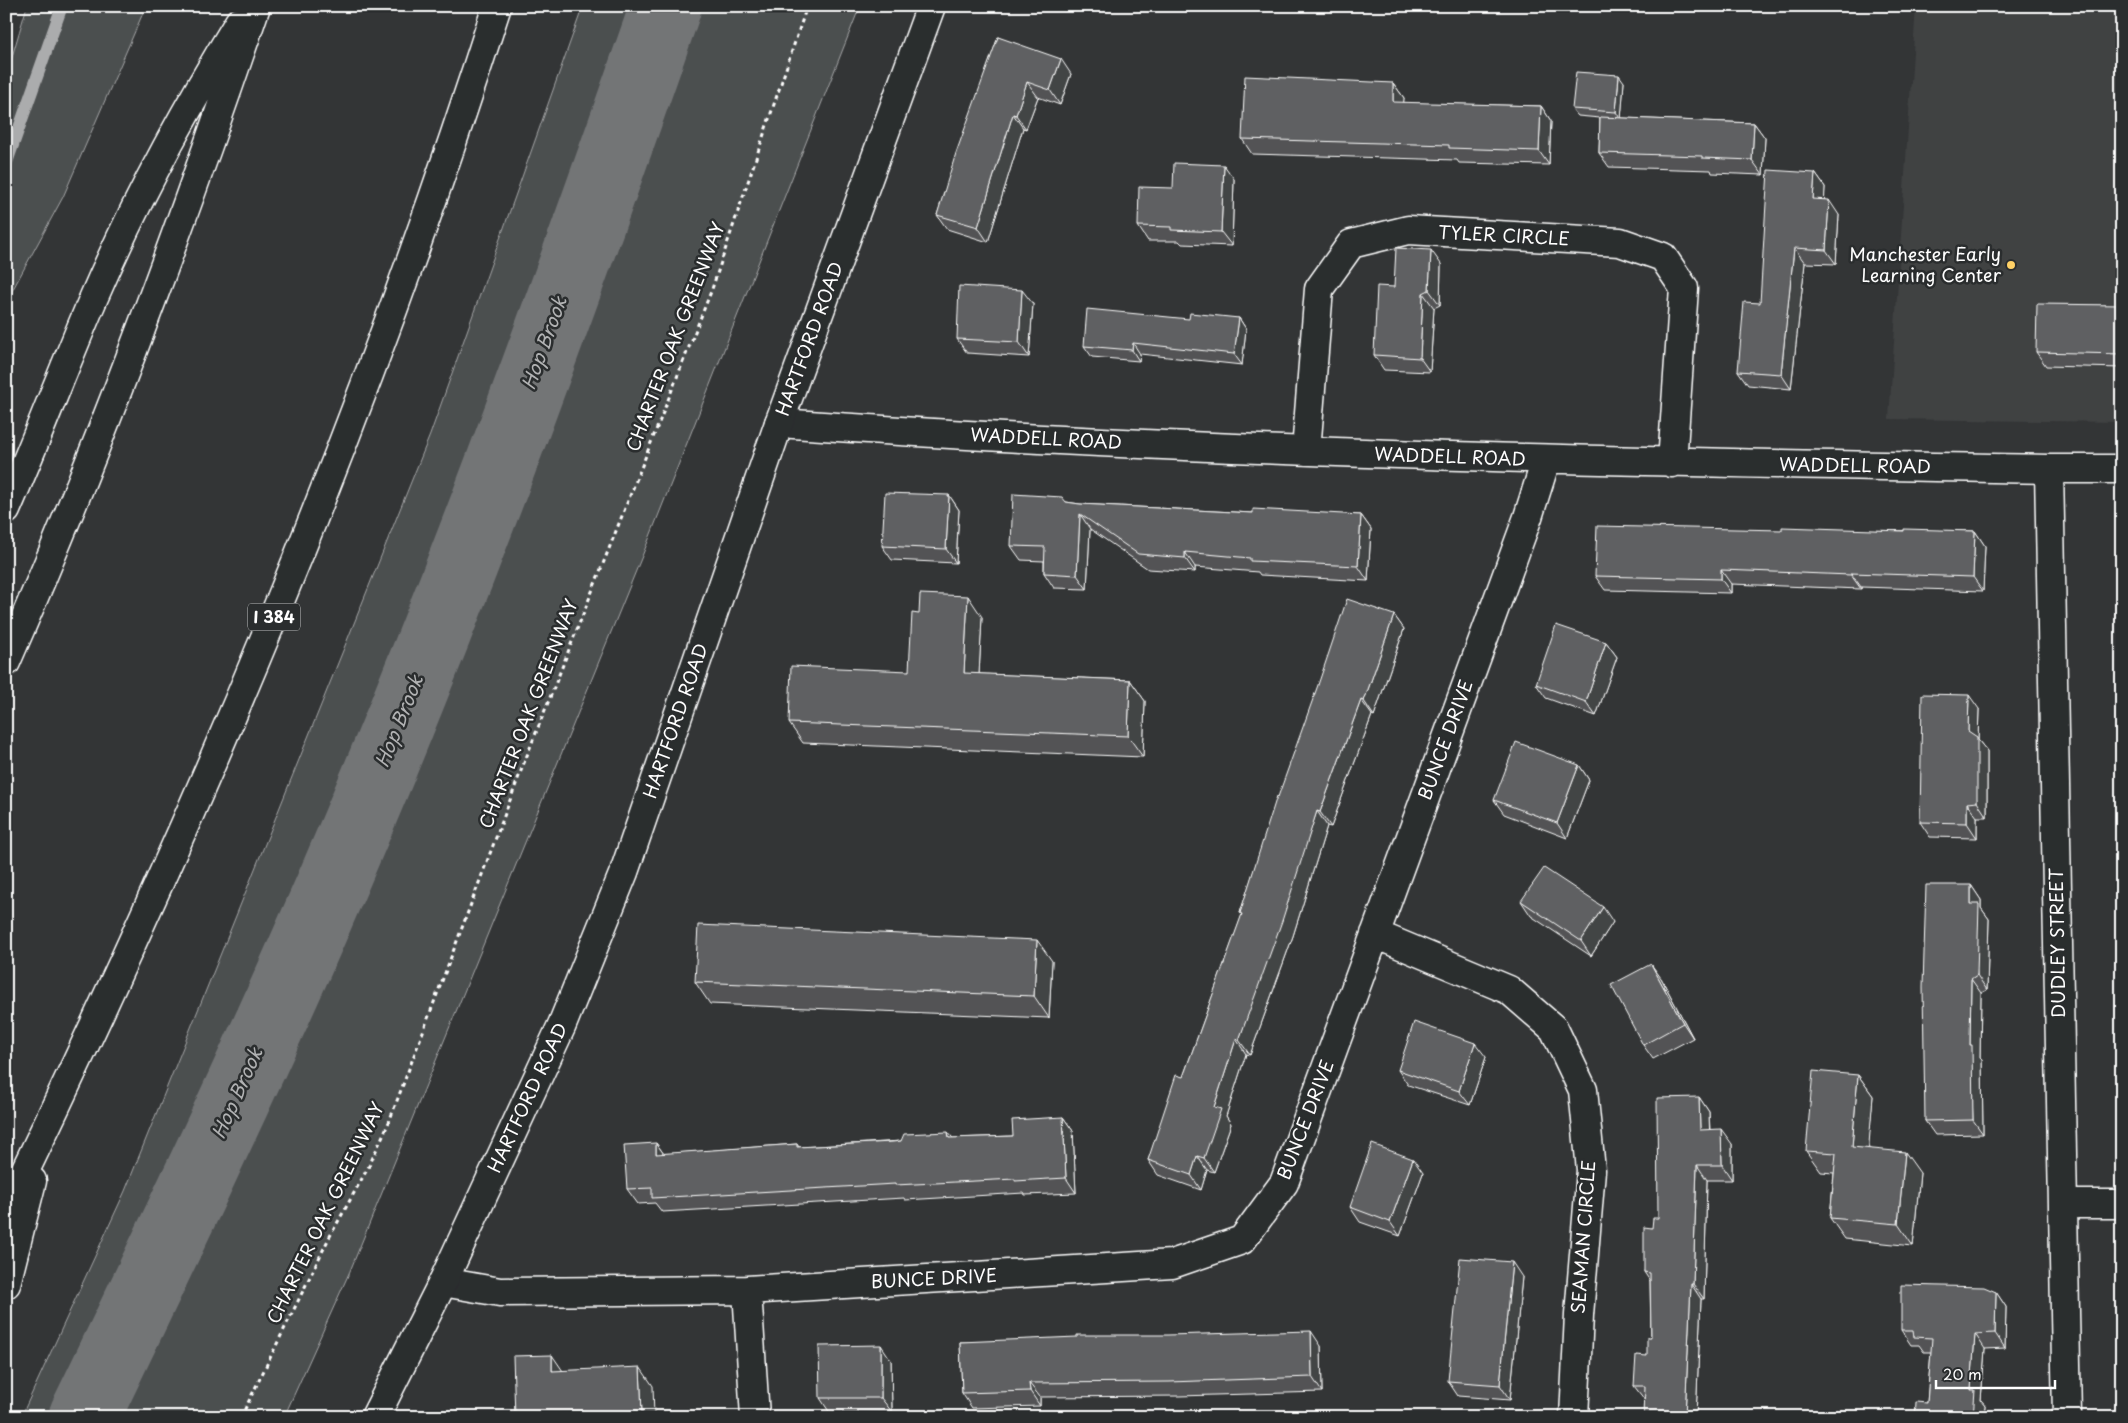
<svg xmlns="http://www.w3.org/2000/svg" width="2128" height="1423" viewBox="0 0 2128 1423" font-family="'Playpen Sans',sans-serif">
<rect width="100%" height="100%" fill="#333536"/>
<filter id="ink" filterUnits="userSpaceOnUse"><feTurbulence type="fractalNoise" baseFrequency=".02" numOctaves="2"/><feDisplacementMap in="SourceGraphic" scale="10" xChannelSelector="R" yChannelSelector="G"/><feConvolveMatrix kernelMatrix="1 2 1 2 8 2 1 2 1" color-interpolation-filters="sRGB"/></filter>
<g filter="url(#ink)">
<path fill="#404243" d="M1916,6H2122V422L1889,419Z"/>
<path fill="#4c4f50" stroke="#a6a7a8" d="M27,6H146L63,197L6,302V77Z
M583,6H860L649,539L350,1271L284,1417H21L125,1191L430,435Z"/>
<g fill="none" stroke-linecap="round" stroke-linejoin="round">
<path stroke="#abacad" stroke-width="12" d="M6,165L62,6"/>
<path stroke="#737576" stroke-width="71" d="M84,1417C164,1251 244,1085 318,916C448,619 559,313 666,6"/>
<defs>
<path id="minor" d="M779,423C1202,453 1626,462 2049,469H2122
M1306,451L1319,289L1351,244L1408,230L1620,242L1663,257L1684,288L1672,463
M2049,469L2067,1417
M1375,934L1509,990L1554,1029L1583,1090L1591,1170L1579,1315L1574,1417
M2063,1204H2122
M443,1282L500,1292L747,1290L1172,1264L1242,1240L1284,1183L1528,517L1546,460
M747,1290L755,1417"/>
<path id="major" d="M375,1417L443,1282L562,1025L624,872L779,423L931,6"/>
<path id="highway" d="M6,510C37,439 64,367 94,297C135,202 185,110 239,22
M6,662C100,448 181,228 256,6
M6,1210C197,818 365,421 497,6
M6,1284L32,1181"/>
</defs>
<use href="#minor" stroke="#fff" stroke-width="31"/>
<use href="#major" stroke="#fff" stroke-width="31"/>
<use href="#highway" stroke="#fff" stroke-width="31"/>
<path stroke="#fff" stroke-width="3" stroke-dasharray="4 4" stroke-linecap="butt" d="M241,1417L329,1238L369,1166L389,1122L524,763L712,289L807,6"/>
<use href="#minor" stroke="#2a2d2e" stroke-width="28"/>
<use href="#major" stroke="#2a2d2e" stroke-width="28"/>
<use href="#highway" stroke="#2a2d2e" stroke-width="28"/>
</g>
<path fill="#525354" stroke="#fff" d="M998,37L1071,74L1060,105L1038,97L1026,129L1023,128L988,242L947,229L937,215Z
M1624,82L1621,118L1754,123L1765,138L1763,175L1712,173L1711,170L1609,167L1599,153L1600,118L1578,116L1572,109Z
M1393,83L1404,98L1403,103L1541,106L1551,121L1549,165L1459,163L1457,160L1252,154L1242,139Z
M1815,173L1825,187L1824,200L1839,215L1836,264L1805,263L1791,389L1748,385L1738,371L1760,303Z
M1234,179L1232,246L1182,244L1179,241H1148L1138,226L1173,188Z
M1441,264L1440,305L1434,308L1430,372L1384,370L1374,355Z
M1033,304L1029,357L967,353L957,339Z
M2122,305V368L2046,366L2036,352Z
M1239,318L1246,329L1242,365L1140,354L1139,361L1092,357L1084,346Z
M949,495L959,510L956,563L892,560L882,546Z
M1066,502L1080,504L1253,513L1361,515L1371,529L1368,581L1260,575L1258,572L1195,567V572L1148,569L1090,529L1087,589L1054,588L1044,573V561L1021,560L1011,546Z
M1782,530L1975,531L1985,546L1983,591L1861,587V589L1731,584V593L1605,590L1595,576Z
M2122,530V589L2116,580Z
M1394,615L1404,629L1374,716L1372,715L1331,827L1327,826L1293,936L1250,1055L1246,1054L1226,1116L1231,1124L1214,1172L1207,1170L1201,1190L1158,1175L1148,1160L1183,1077L1242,915L1240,913L1278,797Z
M982,617L979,674L1130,680L1145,701L1143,757L803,743L789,723L909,671Z
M1606,642L1617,657L1596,716L1546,698L1536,684Z
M1979,709L1978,740L1987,751V817H1977V838L1930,837L1920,822Z
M1579,765L1589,780L1567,838L1504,814L1494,800Z
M1971,885L1981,900V908L1989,919L1987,990L1981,993L1980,1058L1982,1060L1983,1134L1935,1135L1925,1121Z
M1521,901L1613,922L1591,956L1531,916Z
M1052,961L1049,1018L710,1004L695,982Z
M1661,978L1693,1038L1653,1059L1643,1045Z
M1486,1057L1470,1105L1408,1085L1398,1070Z
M1858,1075L1873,1096L1868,1149L1920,1173L1913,1246L1845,1239L1830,1218L1834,1173L1821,1172L1806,1151Z
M1699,1097L1709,1112L1710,1130L1732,1144V1180H1707L1704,1299H1701L1696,1417H1644L1645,1400L1634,1386L1647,1356L1651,1337L1650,1281L1644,1272L1652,1228L1658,1218Z
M1063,1117L1073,1131L1076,1193L1025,1195L1024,1193L905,1200L904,1198L662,1212L655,1203L638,1204L627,1189L656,1143L664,1154L797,1144L799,1147L953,1138L1013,1136Z
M1423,1173L1400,1236L1360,1222L1350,1207Z
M1522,1277L1510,1400L1458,1396L1448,1381Z
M1996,1292L2006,1307L2005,1348L1985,1349L1981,1400L1985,1405L1984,1417L1927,1403L1931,1352H1924L1919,1345H1911L1901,1330Z
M960,1342L1321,1346L1322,1392L1179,1396L1040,1397V1406L972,1408L962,1393Z
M891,1360L892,1412L830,1413L820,1398Z"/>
<path fill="#424445" stroke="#fff" d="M1061,59L1071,74L1060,105L1050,90Z
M1619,75L1624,82L1621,120L1616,112Z
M1027,82L1038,97L1026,129L1016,115Z
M1393,83L1404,98L1403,117L1393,102Z
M1541,106L1551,121L1549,165L1539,151Z
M1013,114L1023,128L988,242L978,227Z
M1754,123L1765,138L1763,175L1752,160Z
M1224,165L1234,179L1232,246L1221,232Z
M1815,173L1825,187L1824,214L1813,199Z
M1829,200L1839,215L1836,264L1826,250Z
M1794,248L1805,263L1791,389L1781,374Z
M1431,250L1441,264L1440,305L1429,290Z
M1022,290L1033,304L1029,357L1019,342Z
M1423,293L1434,308L1430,372L1420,358Z
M1239,318L1246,329L1242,365L1234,354Z
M1133,343L1140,354L1139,361L1132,350Z
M949,495L959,510L956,563L946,549Z
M1080,514L1090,529L1087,589L1077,575Z
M1361,515L1371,529L1368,581L1358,566Z
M1975,531L1985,546L1983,591L1973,577Z
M1185,552L1195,567V572L1185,558Z
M1721,570L1731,584V593L1721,579Z
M1851,573L1861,587V589L1851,575Z
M968,596L982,617L978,694L964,673Z
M1394,615L1404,629L1374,716L1364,701Z
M1606,642L1617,657L1596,716L1586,702Z
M1130,680L1145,701L1143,757L1128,736Z
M1969,695L1979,709L1978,740L1987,751V817L1977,802L1968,731Z
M1361,700L1372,715L1331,827L1320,812Z
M1579,765L1589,780L1567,838L1557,823Z
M1967,803L1977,817V838L1967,823Z
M1317,811L1327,826L1293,936L1250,1055L1239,1040Z
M1971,885L1981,900V908L1989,919L1987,990L1977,975L1971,904Z
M1603,907L1613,922L1591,956L1581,941Z
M1037,940L1052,961L1049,1018L1034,996Z
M1651,964L1661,978L1693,1038L1683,1023Z
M1971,979L1981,993L1980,1058L1982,1060L1983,1134L1973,1120L1970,1045Z
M1236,1039L1246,1054L1226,1116L1231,1124L1214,1172L1204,1158L1214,1107Z
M1475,1043L1486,1057L1470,1105L1459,1091Z
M1858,1075L1873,1096L1867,1168L1852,1147Z
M1699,1097L1709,1112L1710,1144L1700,1130Z
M1063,1117L1073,1131L1076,1193L1066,1178Z
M1721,1129L1732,1144V1180L1722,1165Z
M948,1132L959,1146L949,1138Z
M656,1143L666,1157L656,1154Z
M1905,1152L1920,1173L1913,1246L1898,1224Z
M1197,1156L1207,1170L1201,1190L1191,1175Z
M1413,1159L1423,1173L1400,1236L1390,1222Z
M1697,1165L1707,1180L1704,1299L1693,1284Z
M1512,1262L1522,1277L1510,1400L1500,1385Z
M1691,1284L1701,1299L1696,1417H1685Z
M1996,1292L2006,1307L2005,1348L1995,1333Z
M1311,1331L1321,1346L1322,1392L1312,1377Z
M1975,1334L1985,1349L1981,1400L1985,1405L1984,1417H1973L1971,1390Z
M881,1345L891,1360L892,1412L881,1398Z
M552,1355L565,1374L552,1371Z
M640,1367L653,1386L654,1417L642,1414Z
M1029,1383L1040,1397V1406L1030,1391Z"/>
<path fill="#5f6162" stroke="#fff" d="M998,37L1061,59L1050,90L1027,82L1016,115L1013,114L978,227L937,215L956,153Z
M1576,72L1619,75L1616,112L1572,109Z
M1245,76L1393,83V102L1541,106L1539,151L1449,148V145L1242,139Z
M1600,117L1754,123L1752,160L1702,158V156L1599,153Z
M1174,163L1224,165L1221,232L1171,230V227L1138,226L1139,187L1173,188Z
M1768,170L1815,173L1813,199L1829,200L1826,250L1794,248L1781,374L1738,371L1744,302L1760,303Z
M1396,248L1431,250L1429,290L1423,293L1420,358L1374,355L1377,286L1394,287Z
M959,286L1022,290L1019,342L957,339Z
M2037,304L2122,305V354L2036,352Z
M1087,309L1189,319L1190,313L1239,318L1234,354L1133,343L1132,350L1084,346Z
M885,493L949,495L946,549L882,546Z
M1013,494L1062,497L1066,502L1080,504L1253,513V509L1361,515L1358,566L1250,561V558L1185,552V558L1138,554L1080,514L1077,575L1044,573L1045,547L1011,546Z
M1597,526L1782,530V527L1904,531V529L1975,531L1973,577L1851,573V575L1721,570V579L1595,576Z
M2118,530H2122V581L2116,580Z
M920,594L968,596L964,673L1130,680L1128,736L789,723L791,666L909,671L912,613L919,614Z
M1347,599L1394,615L1364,701L1361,700L1320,812L1317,811L1282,921L1239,1040L1236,1039L1214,1107L1221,1109L1204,1158L1197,1156L1191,1175L1148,1160L1176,1075L1183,1077L1242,914L1240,913L1277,796L1278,797L1318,685Z
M1556,625L1606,642L1586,702L1536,684Z
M1922,694L1969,695L1968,731L1977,737V802L1967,803V823L1920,822Z
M1516,742L1579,765L1557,823L1494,800Z
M1544,868L1603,907L1581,941L1521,901Z
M1926,885H1971V904H1979L1977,975L1971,979L1970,1045H1972L1973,1120L1925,1121L1923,987Z
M698,925L1037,940L1034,996L695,982Z
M1651,964L1683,1023L1643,1045L1611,985Z
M1414,1022L1475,1043L1459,1091L1398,1070Z
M1813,1071L1858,1075L1852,1147L1905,1152L1898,1224L1830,1218L1836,1153L1806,1151Z
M1699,1097L1700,1130L1721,1129L1722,1165H1697L1693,1284H1691L1685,1417H1644L1645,1386H1634L1636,1355L1647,1356V1337H1651L1650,1273L1644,1272V1227L1652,1228L1653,1218H1658L1657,1098Z
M1063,1117L1066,1178L1015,1181V1179L895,1185V1184L652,1198V1188L627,1189L624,1145L656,1143V1154L797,1144V1147L892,1142L901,1141L904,1134L948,1132L949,1138L1013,1136L1012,1120Z
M1372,1144L1413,1159L1390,1222L1350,1207Z
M1460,1258L1512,1262L1500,1385L1448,1381Z
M1901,1285L1984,1287L1996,1292L1995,1333L1975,1334L1971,1390H1975L1973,1417H1915L1916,1402L1927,1403L1932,1338L1914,1337L1913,1330H1901Z
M1311,1331L1312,1377L1169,1382L1029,1383L1030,1391L962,1393L960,1342L1077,1337V1335H1167Z
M881,1345V1398H820L819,1346Z
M552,1355V1371L640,1367L642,1414L677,1412V1417H515L513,1356Z"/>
</g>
<circle fill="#ffd166" stroke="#2a2d2e" stroke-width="2" cx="2011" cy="265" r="5"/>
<g text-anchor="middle" stroke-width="5" stroke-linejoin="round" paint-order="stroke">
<rect fill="#2a2d2e" stroke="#bfc0c0" stroke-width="1" x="248" y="603.5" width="52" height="27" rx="4"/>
<g font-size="16" font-weight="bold" fill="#fff">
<text x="274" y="623">I 384</text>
</g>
<g font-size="18" fill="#fff" stroke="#2a2d2e">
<text transform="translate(1504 236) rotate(3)" y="6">TYLER CIRCLE</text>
<text transform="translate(676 337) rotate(-69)" y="6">CHARTER OAK GREENWAY</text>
<text transform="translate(810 339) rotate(-70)" y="6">HARTFORD ROAD</text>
<text transform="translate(1046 439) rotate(3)" y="6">WADDELL ROAD</text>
<text transform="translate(1450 457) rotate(2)" y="6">WADDELL ROAD</text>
<text transform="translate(1855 466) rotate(1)" y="6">WADDELL ROAD</text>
<text transform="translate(529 714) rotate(-69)" y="6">CHARTER OAK GREENWAY</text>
<text transform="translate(676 721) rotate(-71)" y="6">HARTFORD ROAD</text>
<text transform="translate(1446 740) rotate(-70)" y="6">BUNCE DRIVE</text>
<text transform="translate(2058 943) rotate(-91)" y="6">DUDLEY STREET</text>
<text transform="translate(528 1098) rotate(-65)" y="6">HARTFORD ROAD</text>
<text transform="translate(1306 1120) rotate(-69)" y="6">BUNCE DRIVE</text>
<text transform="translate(326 1213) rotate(-64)" y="6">CHARTER OAK GREENWAY</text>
<text transform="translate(1584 1237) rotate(-86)" y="6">SEAMAN CIRCLE</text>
<text transform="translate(934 1279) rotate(-3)" y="6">BUNCE DRIVE</text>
</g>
<g font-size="18" fill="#fff" stroke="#2a2d2e" text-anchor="end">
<text x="2001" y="261">Manchester Early<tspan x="2001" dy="21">Learning Center</tspan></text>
</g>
<g font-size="19" font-style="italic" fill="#b2b3b4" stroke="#2a2d2e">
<text transform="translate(544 343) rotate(-70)" y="7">Hop Brook</text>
<text transform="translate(399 721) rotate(-68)" y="7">Hop Brook</text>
<text transform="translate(237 1093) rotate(-66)" y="7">Hop Brook</text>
</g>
</g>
<rect width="2128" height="1423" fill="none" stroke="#2a2d2e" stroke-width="25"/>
<rect x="12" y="12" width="2103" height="1398" fill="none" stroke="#fff" stroke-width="2" filter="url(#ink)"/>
<path d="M1936 1380v8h119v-8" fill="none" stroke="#ffffff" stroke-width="2.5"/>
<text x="1943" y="1380" font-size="15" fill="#ffffff" stroke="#2a2d2e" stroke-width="4" paint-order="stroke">20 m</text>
</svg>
